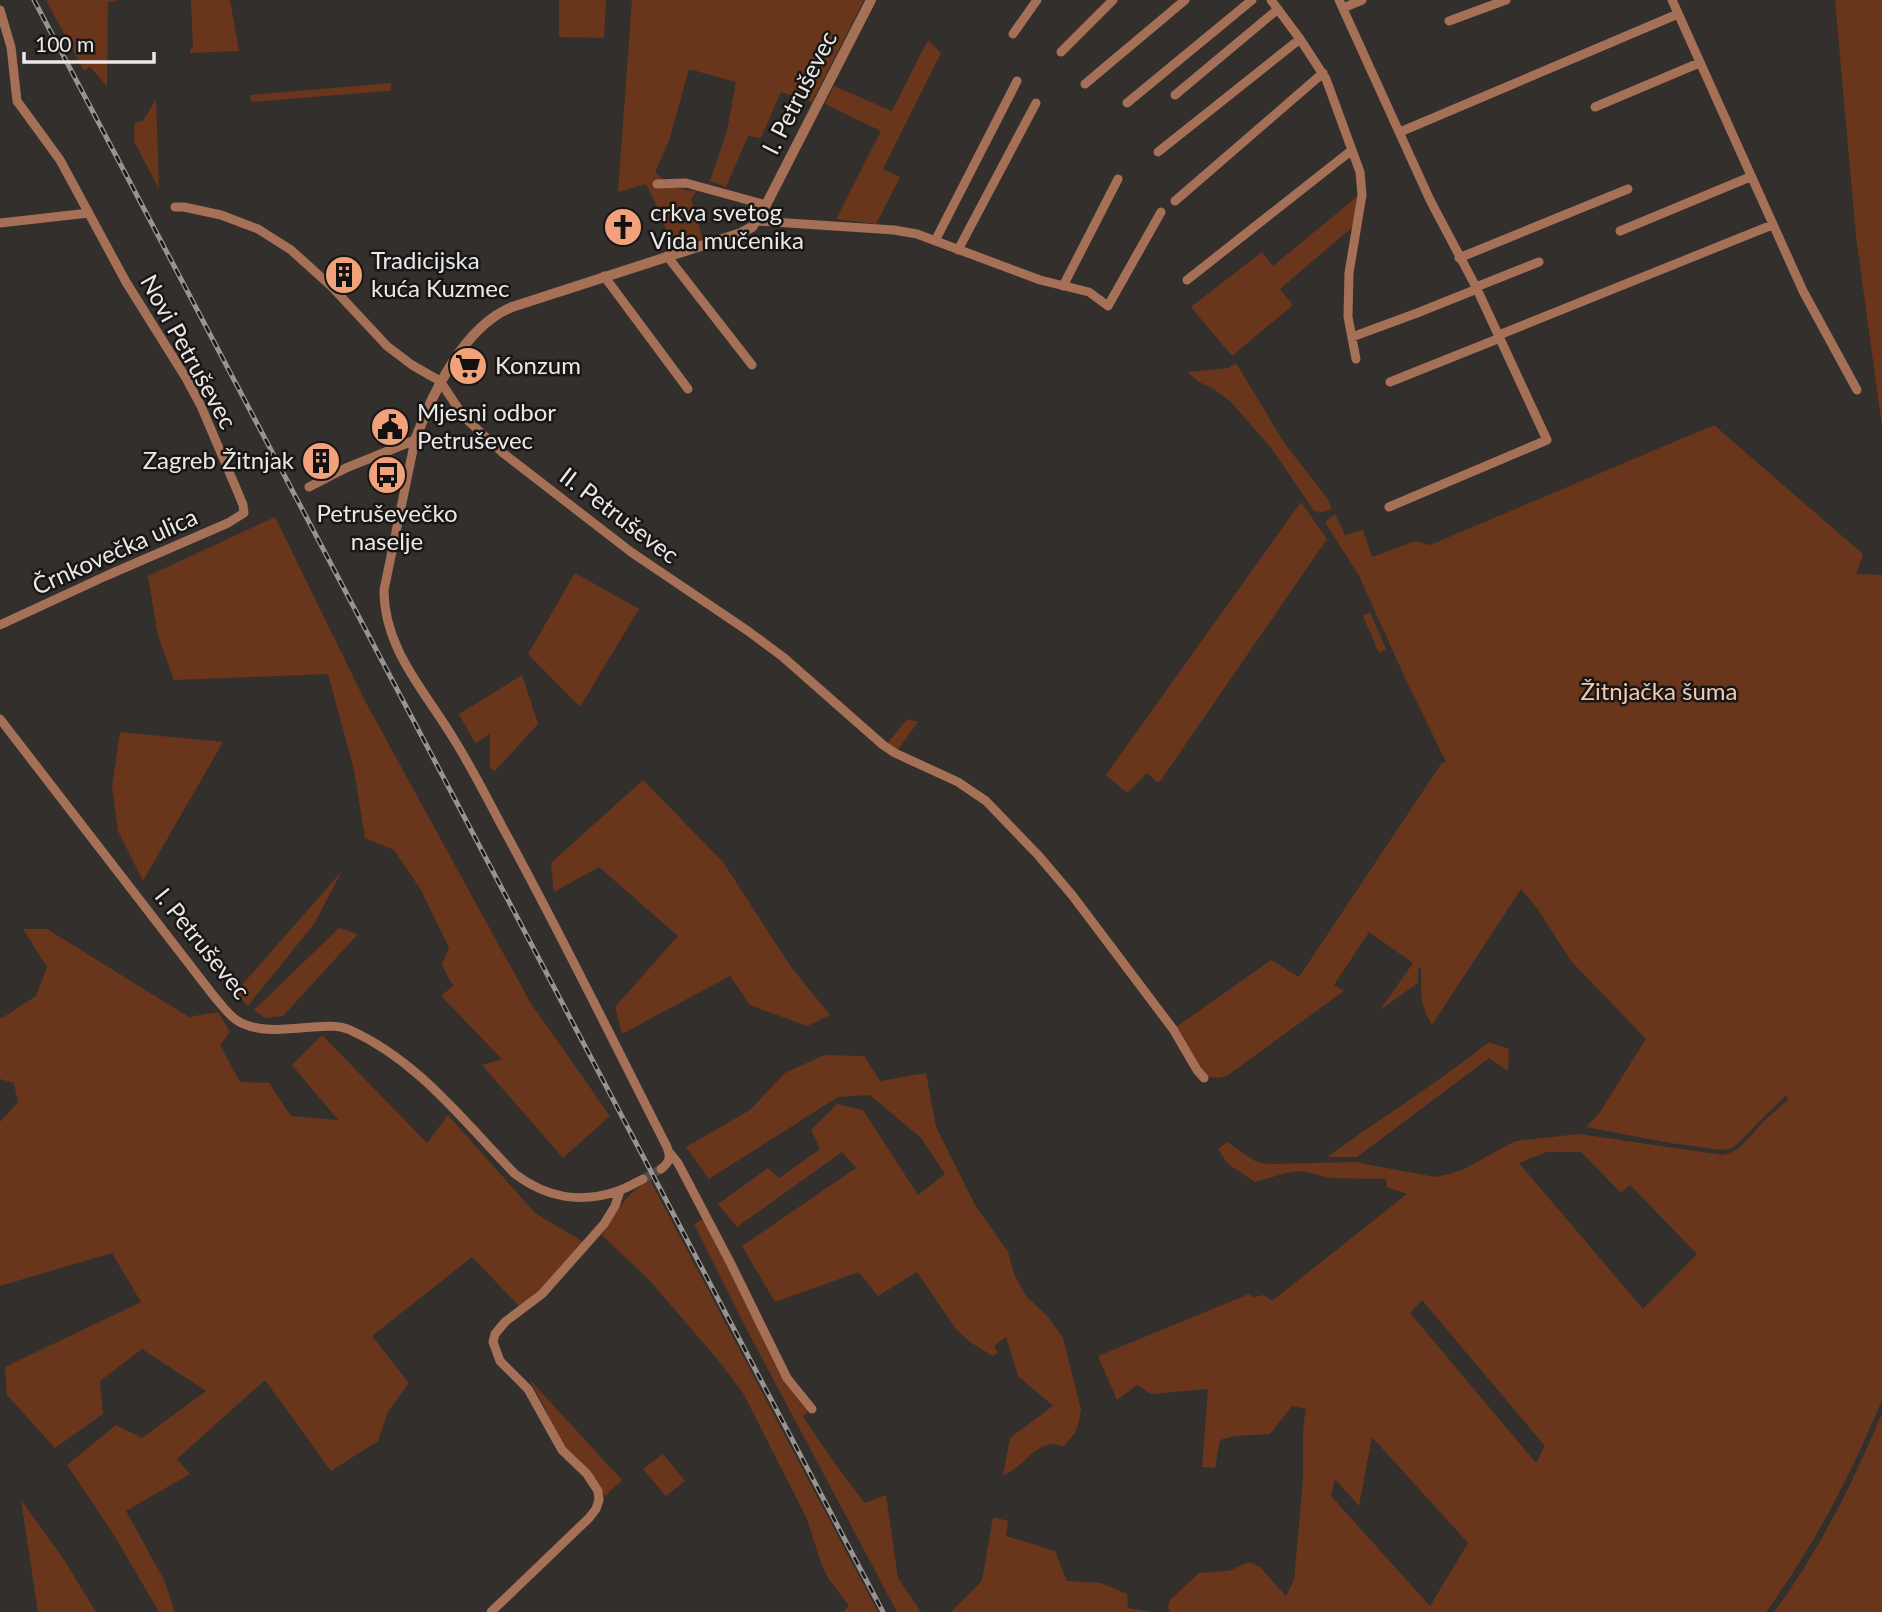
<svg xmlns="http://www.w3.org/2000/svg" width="1882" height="1612" viewBox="0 0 1882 1612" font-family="Lato,sans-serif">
<rect width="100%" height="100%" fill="#322f2d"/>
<path fill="#69361b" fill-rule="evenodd" d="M46,0H117V1L108,2L107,86L90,67L84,71Z
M191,0H230L239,51L190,53V49L193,48Z
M559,0H606L604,38L559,37Z
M632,0H864L812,102L781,92L761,138L748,136L726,187L710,181L727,131L736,82L689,69L669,141L655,172C668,185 679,190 697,191L691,199L703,240L674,250L659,211L646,184L618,192Z
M1835,0H1882V427L1856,236Z
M928,40L941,53L883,169L900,177L876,224L836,219L881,131L825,104L834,86L892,111Z
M391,83V90L388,91L251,102L250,95Z
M156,99L159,189L134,141L135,122L143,121Z
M1359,195L1355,225L1280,289L1293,305L1232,356L1191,307L1262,252L1273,266Z
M1236,363L1285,444L1327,498L1332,509L1323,512L1314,511L1272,449L1231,402L1215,390L1199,382L1187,372L1228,368Z
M1714,425L1863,554L1856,574L1882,575V1400C1851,1475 1814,1546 1766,1612H1170L1168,1608L1170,1600L1199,1573L1229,1571L1249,1562L1260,1567L1286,1596L1294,1580C1297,1545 1301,1510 1303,1475C1304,1452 1301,1431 1306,1409L1292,1406L1270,1434L1235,1436L1220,1440L1215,1468L1202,1467L1208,1389L1151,1394L1137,1385L1117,1400L1098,1356L1249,1294L1253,1297L1264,1295L1272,1301L1407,1194L1387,1187L1386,1179L1330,1178L1301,1171L1286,1173L1255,1182L1228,1164L1218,1149L1227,1142L1255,1161L1267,1164L1355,1162L1435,1177L1453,1173L1466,1168L1515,1141L1579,1134L1723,1155C1741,1151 1751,1135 1762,1123C1770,1115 1779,1108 1788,1100L1786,1095L1736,1145L1730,1149L1721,1150L1670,1143L1586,1127L1598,1115L1646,1039L1571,961L1537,908L1521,889L1432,1025C1418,1000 1422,996 1421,969L1418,966V983L1380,1010L1413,963L1369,932L1334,985L1344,991L1228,1075C1219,1079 1210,1079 1203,1073L1175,1028L1271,960L1299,977L1441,764L1446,762L1406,680L1359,576L1325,522L1335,514L1345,535L1363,530L1372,557L1416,541L1430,545ZM1547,1152H1581L1621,1193L1630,1185L1697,1254L1643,1309L1519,1163ZM1422,1300L1545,1446L1536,1463L1410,1313ZM1372,1437L1468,1543L1430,1606L1331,1496L1335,1479L1359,1506Z
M1301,502L1327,539L1161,780L1158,783L1147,773L1127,793L1106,775Z
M275,517L365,701L530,1002L610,1116L563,1158L482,1065L502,1059L441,996L453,986L442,965L449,948L421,890L394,850L365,838L354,770L328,674L174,680L158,636L148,576Z
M575,573L639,609L580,707L528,654Z
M1370,612L1386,649L1379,653L1363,616Z
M522,675L538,724L495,771L490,768V734L475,743L459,714Z
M907,719L918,722L897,751L887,744Z
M120,732L223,742L143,881L118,831L112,787Z
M643,780L723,862L791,967L830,1015L807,1026L750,1005L730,976L622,1034L615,1007L678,936L599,867L554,892L551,863Z
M342,871L314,924L248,1006L235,993Z
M339,928L358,934L283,1016L265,1018L254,1010Z
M23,929H47L189,1017L218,1012L230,1032L220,1045L240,1082L269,1083L291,1116L338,1120L292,1065L322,1035L427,1143L448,1115L535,1213L585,1243L522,1309L472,1257L372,1336L409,1383L388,1412L378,1441L331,1471L265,1380L177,1459L190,1474L126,1511L164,1580L175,1612H159L114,1535L67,1465L116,1425L142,1438L206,1391L142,1349L100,1381L103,1414L55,1448L7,1395L5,1367L141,1302L112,1253L0,1286V1122L18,1102L14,1083L0,1079V1018H2L36,996L47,967Z
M1489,1042L1509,1049L1508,1071L1489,1058L1357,1157H1327C1380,1119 1437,1083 1489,1042Z
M824,1055L864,1056L880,1081L926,1073L936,1127L975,1205L1008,1252L1014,1274L1026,1296L1047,1316L1063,1338L1081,1409L1079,1422L1075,1433L1064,1446C1060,1446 1056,1444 1052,1444C1032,1446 1021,1470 1003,1475L1010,1438L1053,1406L1018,1376L1006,1337L994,1346L998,1353L993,1356L970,1342L956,1329L917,1272L878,1296L859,1272L775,1302L742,1246L856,1168L842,1152L737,1227L718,1204L768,1168L779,1178L820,1149L811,1130L837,1104L863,1110L918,1195L945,1174L921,1138L870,1095L838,1097L709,1179L686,1147L750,1110L785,1073Z
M650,1180L878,1612H843L849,1606L828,1578L821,1563L807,1519L743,1393L718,1360L650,1281L602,1235C616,1213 627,1191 650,1180Z
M705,1218L809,1410L803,1417L841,1472L865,1503L886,1495L898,1578L921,1612H897L747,1330L694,1224Z
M529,1379L622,1480L605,1496L592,1476L555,1436L545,1408Z
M1882,1413V1612H1774C1818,1553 1854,1481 1882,1413Z
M663,1454L685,1481L666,1496L643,1469Z
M21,1500L63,1558L96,1612H38Z
M993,1517L1008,1521L1006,1536L1055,1551L1067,1581L1101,1583L1127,1594L1128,1608L1151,1612H951L982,1581Z"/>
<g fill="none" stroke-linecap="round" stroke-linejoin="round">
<path stroke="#4e4b49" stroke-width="9" stroke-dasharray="9 4.5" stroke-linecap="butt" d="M643,1179L661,1169"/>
<path stroke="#a57056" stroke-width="9" d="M1271,0L1300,39L1326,79L1360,172L1362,195L1349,273L1348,317L1356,359
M1339,0L1430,200L1476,287L1547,440L1389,507
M1672,0L1803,291L1857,390
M1343,8L1362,0
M0,10L11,47L17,101L60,160L126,282L186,378L201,406L236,488L243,505L244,513L228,523L108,575L0,625
M1449,21L1506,0
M1013,34L1037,0
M1061,52L1113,0
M1085,84L1185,0
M1175,95L1278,9
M1127,103L1252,0
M1595,107L1699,63
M1400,132L1678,14
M1158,152L1300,39
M657,184L686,183L766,205
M1175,201L1323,73
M175,207H184L221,215L258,229L291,250L332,287L387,346L412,365L440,381L464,417L503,453L631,552L748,631L783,657L883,745L895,753L958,782L986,801L1038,855L1072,895L1173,1029L1197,1070L1204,1078
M758,221L894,230L917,234L1040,280L1089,292L1108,306L1161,212
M0,223L89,213
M1620,231L1750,177
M935,241L1017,81
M958,250L1036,103
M667,256L752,365
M1459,258L1628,189
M604,276L688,389
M1187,280L1352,150
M1063,286L1118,179
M1476,287L1539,262
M1499,335L1772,225
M1352,337L1417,313L1477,289
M1390,382L1500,338
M415,440L384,590C384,650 426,692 455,741C473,770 488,800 504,830C561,934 613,1041 667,1147C671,1157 670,1162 661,1169
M309,487L346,468L415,440
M0,719L213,995C220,1003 227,1013 235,1019C254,1034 290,1029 313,1027C325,1026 339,1025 350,1030C419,1061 464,1122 515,1174C547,1198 580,1204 618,1191C627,1188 635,1183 643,1179
M669,1152L678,1163L731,1264L787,1378L812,1409
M491,1612L589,1518L596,1509L599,1500L598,1491L587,1474L562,1450L528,1389L500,1361L493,1342L495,1334L505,1322L542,1294L604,1224L615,1206L620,1191"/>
<path stroke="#a57056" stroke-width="10" d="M415,440C432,394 464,326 512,307L741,233L752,227L766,205L871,0"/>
<defs>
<path id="rail" d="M34,0L883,1612"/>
</defs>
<use href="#rail" stroke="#979492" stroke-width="5"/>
<use href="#rail" stroke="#191716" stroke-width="2.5" stroke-dasharray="8" stroke-linecap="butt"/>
</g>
<defs>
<symbol id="church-disc" viewBox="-11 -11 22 22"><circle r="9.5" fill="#f1a27b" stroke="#191716"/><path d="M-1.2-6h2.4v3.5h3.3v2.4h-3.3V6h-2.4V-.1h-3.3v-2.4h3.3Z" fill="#111"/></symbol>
<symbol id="building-disc" viewBox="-11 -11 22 22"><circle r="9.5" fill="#f1a27b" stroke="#191716"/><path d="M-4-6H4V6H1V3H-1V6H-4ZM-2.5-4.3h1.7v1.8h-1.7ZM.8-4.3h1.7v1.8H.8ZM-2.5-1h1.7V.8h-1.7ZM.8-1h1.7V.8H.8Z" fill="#111"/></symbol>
<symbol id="supermarket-disc" viewBox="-11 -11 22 22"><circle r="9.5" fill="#f1a27b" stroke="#191716"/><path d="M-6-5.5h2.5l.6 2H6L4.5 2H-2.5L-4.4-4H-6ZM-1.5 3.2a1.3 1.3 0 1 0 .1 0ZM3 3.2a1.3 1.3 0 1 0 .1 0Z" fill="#111"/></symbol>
<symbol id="civic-disc" viewBox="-11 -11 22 22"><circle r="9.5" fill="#f1a27b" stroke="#191716"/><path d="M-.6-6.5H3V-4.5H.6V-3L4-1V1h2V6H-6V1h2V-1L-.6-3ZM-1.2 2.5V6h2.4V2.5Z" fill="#111"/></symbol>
<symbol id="bus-disc" viewBox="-11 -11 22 22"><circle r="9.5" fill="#f1a27b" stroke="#191716"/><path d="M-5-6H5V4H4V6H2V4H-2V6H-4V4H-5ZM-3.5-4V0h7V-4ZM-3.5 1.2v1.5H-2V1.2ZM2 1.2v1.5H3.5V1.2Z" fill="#111"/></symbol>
</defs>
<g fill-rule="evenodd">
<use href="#church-disc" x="601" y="205" width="44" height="44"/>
<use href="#building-disc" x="322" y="253" width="44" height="44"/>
<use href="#supermarket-disc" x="446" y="344" width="44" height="44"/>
<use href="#civic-disc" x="368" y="405" width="44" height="44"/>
<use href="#building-disc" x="299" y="439" width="44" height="44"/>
<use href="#bus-disc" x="365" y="453" width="44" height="44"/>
</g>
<g text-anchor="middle" stroke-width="5" stroke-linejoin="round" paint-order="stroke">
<g font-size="24" fill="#ebe9e7" stroke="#191716">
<text transform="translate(800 93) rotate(-63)" y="8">I. Petruševec</text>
<text transform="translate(188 352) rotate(61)" y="8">Novi Petruševec</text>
<text transform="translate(619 516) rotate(37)" y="8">II. Petruševec</text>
<text transform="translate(115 552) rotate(-24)" y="8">Črnkovečka ulica</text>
<text transform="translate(202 944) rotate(51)" y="8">I. Petruševec</text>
</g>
<g font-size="24" fill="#ebe9e7" stroke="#191716" text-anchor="start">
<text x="650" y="221">crkva svetog<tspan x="650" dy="28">Vida mučenika</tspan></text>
<text x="371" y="269">Tradicijska<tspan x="371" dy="28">kuća Kuzmec</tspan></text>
<text x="495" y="374">Konzum</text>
<text x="417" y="421">Mjesni odbor<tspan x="417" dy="28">Petruševec</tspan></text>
<text x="294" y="469" text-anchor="end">Zagreb Žitnjak</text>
<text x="387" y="522" text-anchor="middle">Petruševečko<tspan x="387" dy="28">naselje</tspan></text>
</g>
<g font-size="24" fill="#f4c8b3" stroke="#191716">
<text x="1659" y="700">Žitnjačka šuma</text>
</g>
</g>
<path d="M24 52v10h130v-10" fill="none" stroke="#ebe9e7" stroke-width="3.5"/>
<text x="35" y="52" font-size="21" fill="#ebe9e7" stroke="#191716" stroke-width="5" paint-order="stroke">100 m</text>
</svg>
